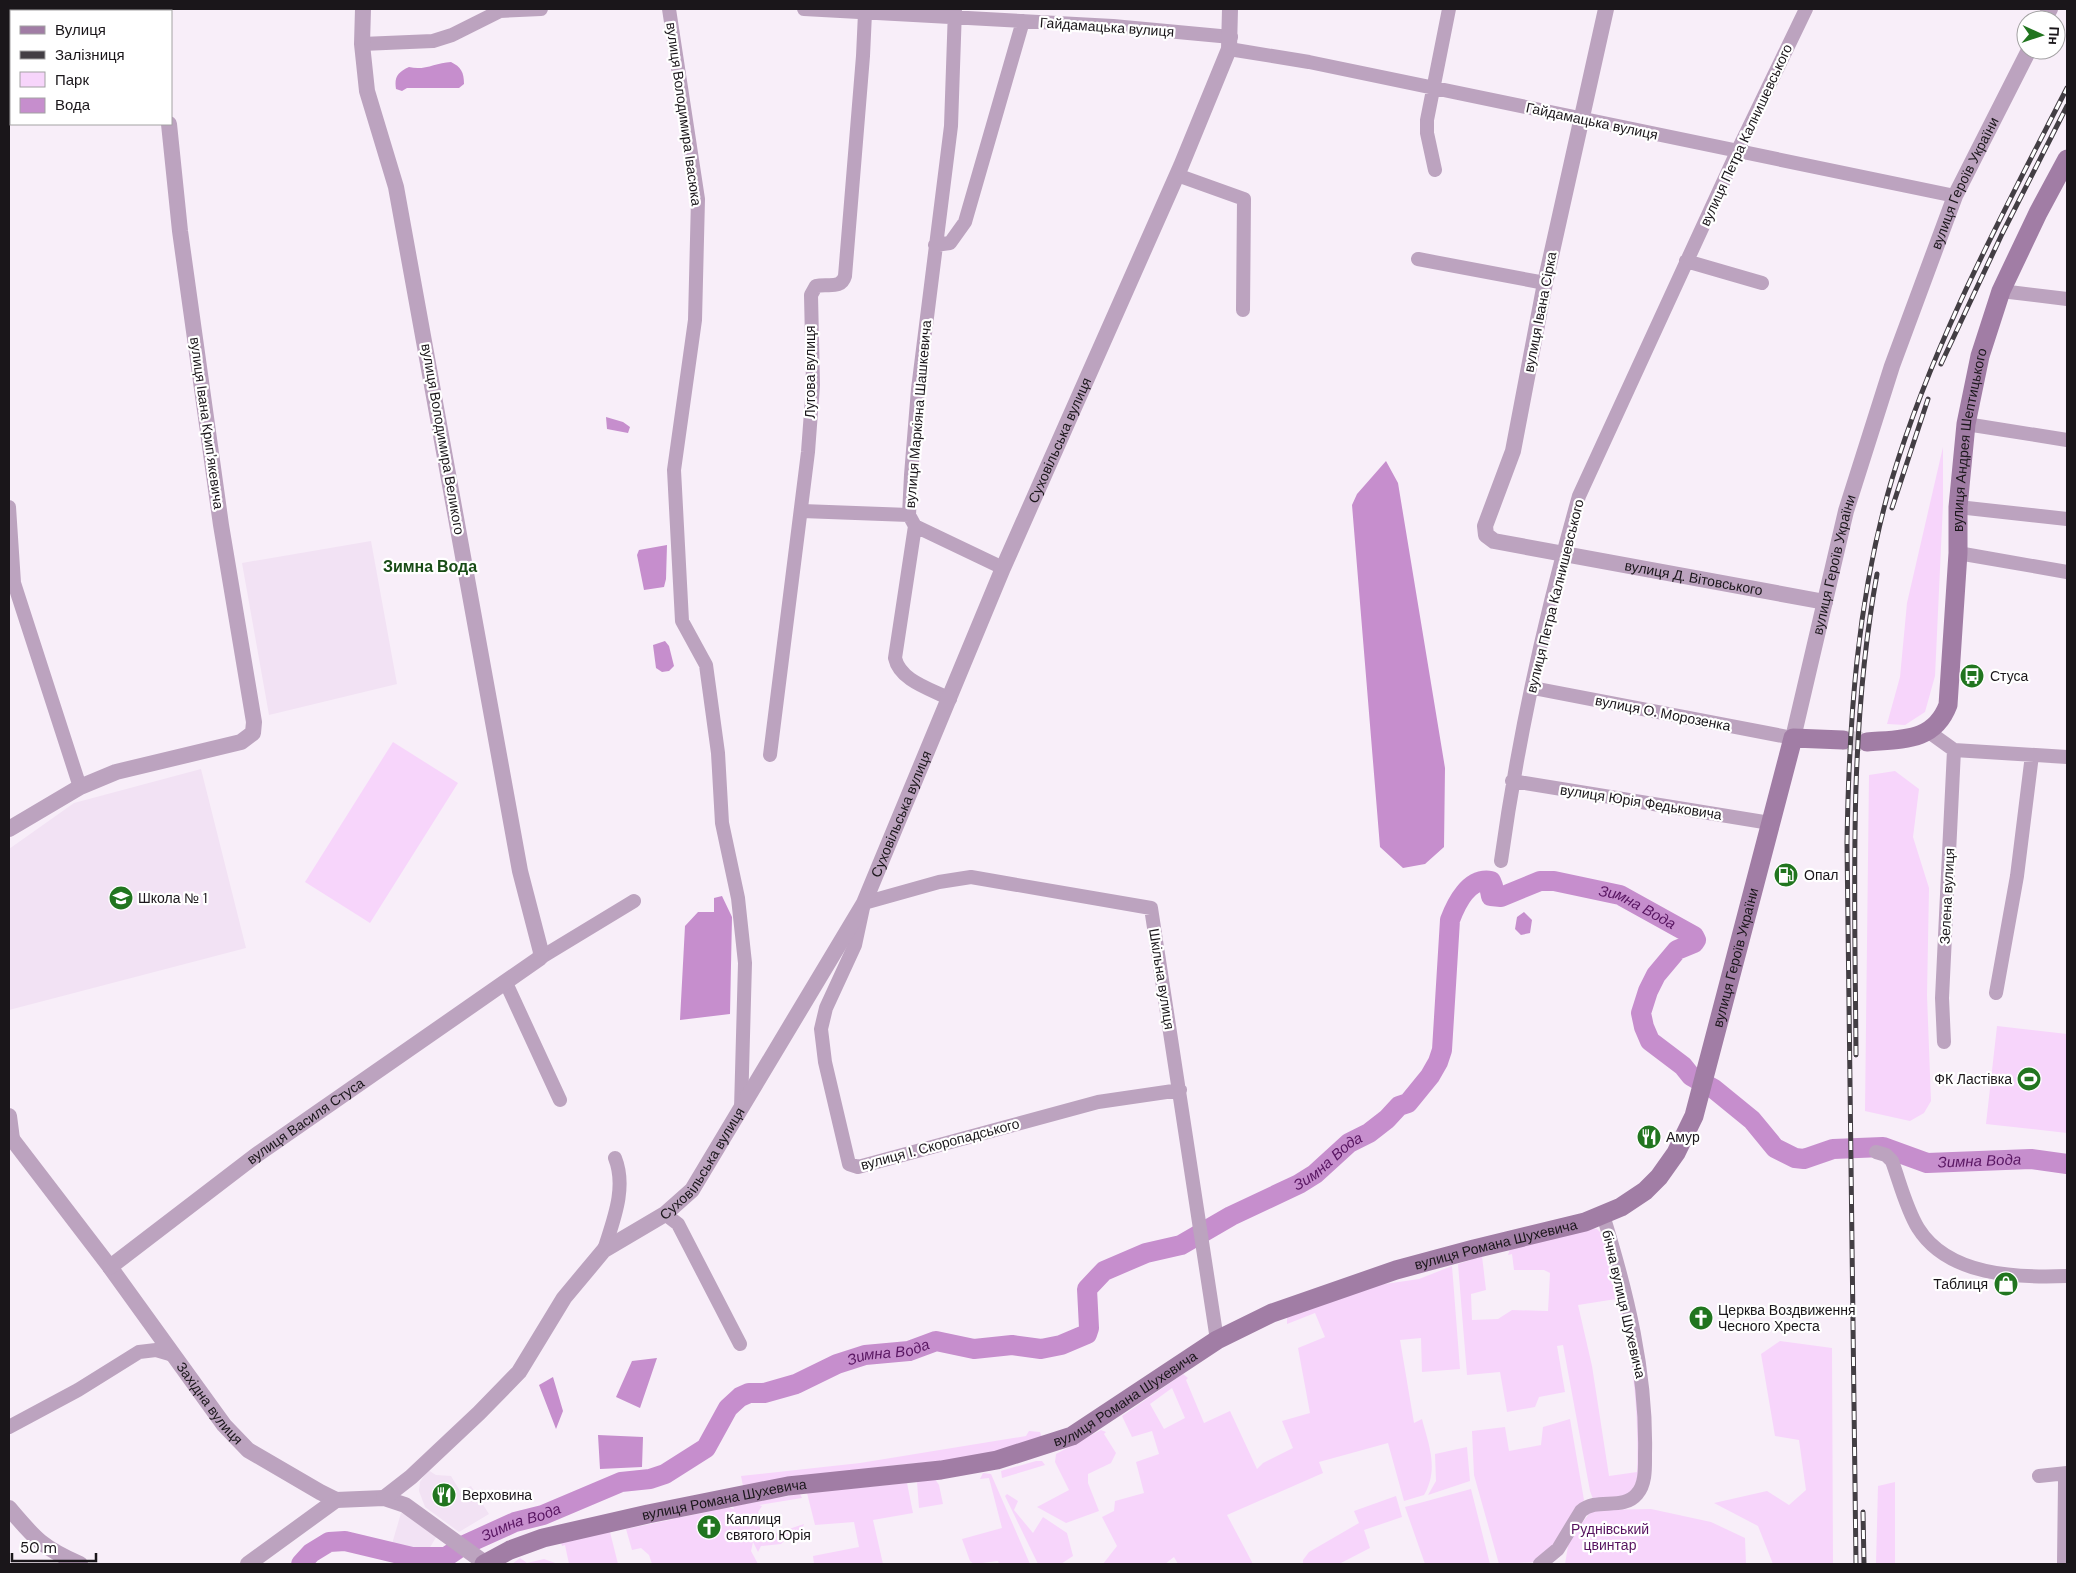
<svg xmlns="http://www.w3.org/2000/svg" width="2076" height="1573" viewBox="0 0 2076 1573" font-family="'DM Sans',sans-serif">
<rect width="100%" height="100%" fill="#f8eef9"/>
<path fill="#f2e2f4" d="M371,541L397,684L269,715L242,563Z
M201,769L246,948L9,1010V849L74,803Z
M428,1470L436,1475L451,1476L460,1491L471,1486L489,1514L459,1532L425,1507L419,1491L420,1482Z
M401,1513L414,1518L438,1534L426,1554L392,1544Z"/>
<path fill="#f7d5fb" fill-rule="evenodd" d="M1943,447V504L1935,676L1925,712L1905,725L1887,724L1900,677L1907,603Z
M393,742L458,783L370,923L305,882Z
M1895,771L1919,789L1913,837L1929,888L1927,995L1931,1101L1924,1113L1910,1121L1865,1111L1869,775Z
M1997,1026L2067,1034V1133L1986,1124Z
M1591,1228L1597,1229L1605,1237C1614,1273 1625,1308 1633,1344C1638,1371 1650,1475 1630,1493C1619,1502 1606,1499 1593,1499L1590,1491L1563,1345L1557,1346L1565,1392L1539,1397L1535,1407L1507,1412L1500,1372L1467,1375L1458,1264L1482,1256L1486,1290L1471,1294L1472,1320L1498,1319L1512,1310L1548,1311L1550,1273L1544,1270H1514L1512,1254L1508,1255L1510,1249ZM1616,1299C1634,1355 1639,1414 1637,1472L1609,1476L1592,1366L1578,1305Z
M1452,1266L1460,1369L1422,1372L1421,1338L1400,1340L1414,1423L1422,1419C1429,1446 1439,1469 1424,1495L1404,1501L1388,1443L1319,1462L1323,1473L1227,1515L1253,1564H1178L1174,1557L1165,1564H1103L1117,1546L1102,1517L1114,1511L1115,1501L1144,1493L1136,1462L1159,1454L1152,1431L1132,1437L1122,1416L1183,1374L1188,1378L1186,1380L1204,1423L1230,1411L1257,1469L1263,1463L1293,1448L1282,1421L1310,1413L1298,1348L1325,1337L1315,1313L1287,1324V1317L1378,1285L1419,1279ZM1172,1388L1185,1418L1164,1429L1150,1404Z
M1780,1341L1832,1348L1833,1564H1773L1758,1526L1714,1503L1767,1491L1789,1505L1806,1490L1799,1440L1775,1436L1761,1354Z
M1570,1419L1584,1500L1555,1548L1538,1562L1499,1564L1474,1475L1472,1431L1505,1427L1509,1451L1541,1445L1543,1427Z
M1101,1430L1106,1432L1104,1434L1116,1453L1111,1463L1088,1474V1483L1099,1511L1066,1523L1037,1507L1069,1490L1055,1462L1056,1454Z
M1029,1431L1040,1432L1042,1438C996,1459 940,1460 889,1466C840,1471 791,1479 743,1486L741,1476L860,1463L1026,1436Z
M1467,1447L1470,1481L1428,1495L1436,1481L1435,1454Z
M1036,1461H1042L1045,1465L1002,1478L1001,1471L1004,1470Z
M983,1473L991,1474L1030,1564H999L998,1561L974,1564L970,1561L962,1539L1002,1528L989,1478L980,1479Z
M935,1479L939,1485L943,1504L919,1508L917,1482Z
M1895,1482V1564H1876L1878,1486Z
M907,1483L913,1513L873,1520L883,1564H814L813,1556L859,1547L854,1522L815,1525L807,1493Z
M1471,1489L1490,1564H1425L1405,1507Z
M800,1494L802,1498L759,1505L762,1506L758,1512L761,1519L756,1517L762,1534L768,1532L771,1535L804,1524L802,1529L807,1535L791,1534L781,1544L761,1546L758,1552L753,1542L751,1551L758,1564H652L649,1555L641,1548L632,1550L626,1529L674,1519L675,1516L683,1517L716,1510L719,1505L734,1509L733,1506Z
M1007,1494L1018,1501L1014,1510L1033,1533L1043,1517L1067,1533L1073,1556L1061,1564H1038L1005,1496Z
M1396,1496L1402,1517L1364,1530L1370,1548L1339,1564H1303V1560L1309,1552L1359,1523L1354,1511Z
M1651,1509L1711,1522L1745,1538L1746,1564H1565L1569,1540L1592,1510Z
M610,1532L618,1564H569L565,1545L562,1546L561,1542Z
M520,1558L527,1563L544,1559L558,1564H512Z"/>
<path fill="#c68ecd" d="M451,62C461,67 464,72 464,84L459,88H407L402,91L396,89C394,77 398,72 409,67C424,71 435,63 451,62Z
M606,417L623,422L630,427L628,433L607,429Z
M1386,461L1398,483L1445,768L1444,847L1425,864L1403,868L1380,847L1352,505L1357,494Z
M667,545L666,579L664,587L644,590L637,555L639,550Z
M665,641L669,646L674,666L669,671L662,672L656,668L653,645Z
M722,896L732,917L730,1014L680,1020L685,926L698,912H714V898Z
M1524,912L1532,920L1530,933L1521,935L1515,929L1517,917Z
M657,1358L640,1408L616,1397L632,1361Z
M553,1377L563,1411L556,1429L539,1385Z
M598,1435L643,1437L642,1467L600,1469Z"/>
<g fill="none" stroke-linecap="round" stroke-linejoin="round">
<path stroke="#c68ecd" stroke-width="20" id="s1" d="M301,1564L311,1553L329,1542L345,1541L412,1557H446L462,1546L515,1522L543,1515L621,1482L650,1479L665,1474L706,1448L728,1408L740,1397L749,1393H764L796,1384L837,1364L865,1355L909,1351L936,1341L974,1349L1012,1345L1041,1349L1061,1345L1087,1334L1089,1328L1087,1289L1104,1271L1146,1253L1181,1245L1231,1216L1299,1184L1315,1174L1349,1143L1369,1133L1387,1119L1399,1106L1408,1103L1430,1076L1438,1062L1442,1050L1450,920C1456,904 1469,877 1491,881L1493,886L1490,891L1491,896L1501,897L1540,881H1554L1620,895L1694,936L1696,940L1694,943L1677,950L1656,975L1648,991L1641,1013L1644,1027L1650,1041L1683,1066L1691,1076L1714,1089L1752,1120L1775,1148L1795,1158L1804,1159L1833,1149L1883,1147L1927,1163L2031,1159L2067,1164"/>
<path stroke="#d7ced8" stroke-width="19" stroke-dasharray="19 9" stroke-linecap="butt" d="M1843,740L1867,742"/>
<path stroke="#bca3bf" stroke-width="14" d="M669,9L698,199L695,320L674,470L682,621L706,665L718,753L722,823L738,898L745,963L741,1109
M804,9L1113,26L1231,37
M362,44L433,41L452,35L500,11L541,9
M1229,49L1309,62L1955,196
M9,79L11,78
M1435,170L1427,133V120L1449,9
M1177,175L1244,199L1243,310
M935,245L950,243L965,222L1023,21
M1418,259L1545,283
M1686,261L1762,283
M2001,291L2067,299
M1966,424L2067,440
M9,507L14,583L80,787
M1958,507L2067,519
M802,511L909,515
M915,526L1003,568
M1958,553L2067,572
M1533,688L1793,738
M950,699C931,689 900,681 895,658L915,526L909,515L911,475L918,389L951,126L955,9
M1929,732L1954,750L2067,757
M770,755L808,452L813,385L811,295L816,286C827,283 841,290 845,276L863,56L865,13
M1512,781L1770,823
M1501,861C1518,738 1545,615 1579,496L1737,152L1806,9
M540,958L634,901
M506,983L560,1100
M1996,993L2017,876L2032,755
M1944,1042L1942,998L1954,750
M1180,1090L1098,1102L858,1167L849,1164L825,1062L821,1029L826,1008L855,945L864,903L939,882L971,877L1151,908L1217,1340
M1876,1152L1886,1155L1892,1161C1900,1183 1906,1208 1918,1228C1948,1276 2017,1278 2067,1276
M665,1214L678,1224L740,1344
M604,1250C613,1221 627,1188 615,1158
M9,1427L78,1390L139,1352L156,1350L173,1355
M2039,1476L2067,1473
M1540,1564L1558,1549L1581,1511C1597,1497 1623,1511 1637,1494C1646,1484 1645,1467 1645,1454C1647,1373 1627,1292 1603,1215
M2064,1564L2065,1481"/>
<g stroke="#bca3bf" stroke-width="16">
<path d="M163,9V11"/>
<path id="s2" d="M1606,9L1545,283L1513,451L1485,526L1486,535L1494,541L1825,602"/>
<path d="M2044,20L2050,9"/>
<path id="s3" d="M1793,738L1846,511L1892,366L1955,196L2029,50"/>
<path d="M9,829L80,787L116,772L241,742L253,733L254,722L221,525L180,231L169,124"/>
<path d="M9,1116L12,1139"/>
<path id="s4" d="M12,1139L110,1267L224,1425L248,1450L320,1492L336,1500L384,1498L405,1505L485,1563"/>
<path id="s5" d="M110,1267L255,1156L540,958L541,952L520,871L396,187L367,91L362,44L363,9"/>
<path id="s6" d="M384,1498L411,1477L479,1413L519,1372L564,1298L604,1250L665,1214L692,1190L864,903L1003,568L1181,166L1229,49L1230,9"/>
<path d="M9,1508C35,1539 43,1548 80,1564"/>
<path d="M248,1564L336,1500"/>
</g>
<g stroke="#a17da5" stroke-width="19">
<path id="s7" d="M1867,742C1902,739 1934,742 1948,705L1958,553V507L1966,424L1980,356L2001,291L2038,213L2067,159"/>
<path id="s8" d="M484,1564L510,1550L543,1538L648,1514L788,1486L941,1470L997,1460L1072,1436L1217,1340L1272,1313L1396,1270L1474,1249L1585,1222L1621,1207L1645,1191L1659,1177L1676,1153L1694,1116L1793,738L1843,740"/>
</g>
<defs>
<path id="rail" d="M1941,364L2002,234L2067,106
M1892,508L1928,399
M1856,1055C1855,894 1848,733 1877,574
M1863,1512L1864,1564
M1856,1564L1847,843C1849,720 1857,598 1892,479C1933,342 2002,215 2067,88"/>
</defs>
<use href="#rail" stroke="#433e44" stroke-width="5"/>
<use href="#rail" stroke="#fff" stroke-width="3" stroke-dasharray="9" stroke-linecap="butt"/>
</g>
<defs>
<symbol id="bus-disc" viewBox="-11 -11 22 22"><circle r="9.5" fill="#21751f" stroke="#fff"/><path d="M-5-6H5V4H4V6H2V4H-2V6H-4V4H-5ZM-3.5-4V0h7V-4ZM-3.5 1.2v1.5H-2V1.2ZM2 1.2v1.5H3.5V1.2Z" fill="#fff"/></symbol>
<symbol id="fuel-disc" viewBox="-11 -11 22 22"><circle r="9.5" fill="#21751f" stroke="#fff"/><path d="M-5.5-6h7V0h2V4h1.3V-2.5L3-4.5l.8-.8L6-3V5H2.5V1h-1V6h-7ZM-4.2-4.7v3.2H.2V-4.7Z" fill="#fff"/></symbol>
<symbol id="school-disc" viewBox="-11 -11 22 22"><circle r="9.5" fill="#21751f" stroke="#fff"/><path d="M0-5L7-2L0 1L-7-2ZM-4 1L0 2.5L4 1V4Q0 6-4 4Z" fill="#fff"/></symbol>
<symbol id="stadium-disc" viewBox="-11 -11 22 22"><circle r="9.5" fill="#21751f" stroke="#fff"/><path d="M0-5a6.5 5 0 1 0 0 10a6.5 5 0 1 0 0-10ZM-3.5-1.8h7v3.6h-7Z" fill="#fff"/></symbol>
<symbol id="restaurant-disc" viewBox="-11 -11 22 22"><circle r="9.5" fill="#21751f" stroke="#fff"/><path d="M-5-6h1v4h1v-4h1v4h1v-4h1v5L-1.5 .5V6h-2V.5L-5-1ZM5-6V6H3V1.5H1.5Q1.5-4 5-6Z" fill="#fff"/></symbol>
<symbol id="shop-disc" viewBox="-11 -11 22 22"><circle r="9.5" fill="#21751f" stroke="#fff"/><path d="M-5-2.5h2.3a2.7 3.5 0 0 1 5.4 0H5L5.5 6h-11ZM-1.5-2.5h3a1.5 2.3 0 0 0-3 0Z" fill="#fff"/></symbol>
<symbol id="church-disc" viewBox="-11 -11 22 22"><circle r="9.5" fill="#21751f" stroke="#fff"/><path d="M-1.2-6h2.4v3.5h3.3v2.4h-3.3V6h-2.4V-.1h-3.3v-2.4h3.3Z" fill="#fff"/></symbol>
</defs>
<g fill-rule="evenodd">
<use href="#bus-disc" x="1958" y="662" width="28" height="28"/>
<use href="#fuel-disc" x="1772" y="861" width="28" height="28"/>
<use href="#school-disc" x="107" y="884" width="28" height="28"/>
<use href="#stadium-disc" x="2015" y="1065" width="28" height="28"/>
<use href="#restaurant-disc" x="1635" y="1123" width="28" height="28"/>
<use href="#shop-disc" x="1992" y="1270" width="28" height="28"/>
<use href="#church-disc" x="1687" y="1304" width="28" height="28"/>
<use href="#restaurant-disc" x="430" y="1481" width="28" height="28"/>
<use href="#church-disc" x="695" y="1513" width="28" height="28"/>
</g>
<g text-anchor="middle" stroke-width="4.5" stroke-linejoin="round" paint-order="stroke">
<g font-size="14" fill="#1a161a" stroke="#fff">
<text transform="translate(1107 27) rotate(4)" y="5">Гайдамацька вулиця</text>
<text transform="translate(684 114) rotate(82)" y="5">вулиця Володимира Івасюка</text>
<text transform="translate(1592 121) rotate(12)" y="5">Гайдамацька вулиця</text>
<text transform="translate(1746 135) rotate(-65)" y="5">вулиця Петра Калнишевського</text>
<text dy="5" stroke="none"><textPath href="#s3" startOffset="582">вулиця Героїв України</textPath></text>
<text transform="translate(1540 312) rotate(-79)" y="5">вулиця Івана Сірка</text>
<text transform="translate(810 372) rotate(-90)" y="5">Лугова вулиця</text>
<text transform="translate(918 414) rotate(-85)" y="5">вулиця Маркіяна Шашкевича</text>
<text transform="translate(207 423) rotate(82)" y="5">вулиця Івана Крипʼякевича</text>
<text transform="translate(443 439) rotate(80)" y="5">вулиця Володимира Великого</text>
<text dy="5" stroke="none"><textPath href="#s7" startOffset="362">вулиця Андрея Шептицького</textPath></text>
<text dy="5" stroke="none"><textPath href="#s6" startOffset="1278">Суховільська вулиця</textPath></text>
<text dy="5" stroke="none"><textPath href="#s3" startOffset="178">вулиця Героїв України</textPath></text>
<text dy="5" stroke="none"><textPath href="#s2" startOffset="754">вулиця Д. Вітовського</textPath></text>
<text transform="translate(1555 596) rotate(-76)" y="5">вулиця Петра Калнишевського</text>
<text transform="translate(1663 713) rotate(11)" y="5">вулиця О. Морозенка</text>
<text transform="translate(1641 802) rotate(9)" y="5">вулиця Юрія Федьковича</text>
<text dy="5" stroke="none"><textPath href="#s6" startOffset="872">Суховільська вулиця</textPath></text>
<text transform="translate(1947 896) rotate(-87)" y="5">Зелена вулиця</text>
<text dy="5" stroke="none"><textPath href="#s8" startOffset="1488">вулиця Героїв України</textPath></text>
<text transform="translate(1162 979) rotate(81)" y="5">Шкільна вулиця</text>
<text dy="5" stroke="none"><textPath href="#s5" startOffset="244">вулиця Василя Стуса</textPath></text>
<text transform="translate(940 1144) rotate(-15)" y="5">вулиця І. Скоропадського</text>
<text dy="5" stroke="none"><textPath href="#s6" startOffset="468">Суховільська вулиця</textPath></text>
<text dy="5" stroke="none"><textPath href="#s8" startOffset="1074">вулиця Романа Шухевича</textPath></text>
<text transform="translate(1624 1304) rotate(77)" y="5">бічна вулиця Шухевича</text>
<text dy="5" stroke="none"><textPath href="#s8" startOffset="669">вулиця Романа Шухевича</textPath></text>
<text dy="5" stroke="none"><textPath href="#s4" startOffset="330">Західна вулиця</textPath></text>
<text dy="5" stroke="none"><textPath href="#s8" startOffset="250">вулиця Романа Шухевича</textPath></text>
</g>
<g font-size="14" fill="#1a161a" stroke="#fff" text-anchor="start">
<text x="1990" y="681">Стуса</text>
<text x="1804" y="880">Опал</text>
<text x="138" y="903">Школа № 1</text>
<text x="2012" y="1084" text-anchor="end">ФК Ластівка</text>
<text x="1666" y="1142">Амур</text>
<text x="1988" y="1289" text-anchor="end">Таблиця</text>
<text x="1718" y="1315">Церква Воздвиження<tspan x="1718" dy="16">Чесного Хреста</tspan></text>
<text x="462" y="1500">Верховина</text>
<text x="726" y="1524">Каплиця<tspan x="726" dy="16">святого Юрія</tspan></text>
</g>
<g font-size="14" fill="#57135f" stroke="#fff">
<text x="1610" y="1534">Руднівський<tspan x="1610" dy="16">цвинтар</tspan></text>
</g>
<g font-size="15" font-style="italic" fill="#591662" stroke="#fff">
<text dy="5" stroke="none"><textPath href="#s1" startOffset="1710">Зимна Вода</textPath></text>
<text dy="5" stroke="none"><textPath href="#s1" startOffset="2281">Зимна Вода</textPath></text>
<text dy="5" stroke="none"><textPath href="#s1" startOffset="1184">Зимна Вода</textPath></text>
<text dy="5" stroke="none"><textPath href="#s1" startOffset="658">Зимна Вода</textPath></text>
<text dy="5" stroke="none"><textPath href="#s1" startOffset="238">Зимна Вода</textPath></text>
</g>
<g font-size="16" font-weight="bold" fill="#184c16" stroke="#fff">
<text x="430" y="572">Зимна Вода</text>
</g>
</g>
<rect width="2076" height="1573" fill="none" stroke="#1a161a" stroke-width="20"/>
<rect x="10" y="10" width="162" height="115" fill="#ffffff" stroke="#a3a2a3"/>
<rect x="20" y="26" width="25" height="8" fill="#a17da5" stroke="#a3a2a3"/>
<text x="55" y="35" font-size="15" fill="#1a161a">Вулиця</text>
<rect x="20" y="51" width="25" height="8" fill="#433e44" stroke="#a3a2a3"/>
<text x="55" y="60" font-size="15" fill="#1a161a">Залізниця</text>
<rect x="20" y="72" width="25" height="15" fill="#f7d5fb" stroke="#a3a2a3"/>
<text x="55" y="85" font-size="15" fill="#1a161a">Парк</text>
<rect x="20" y="98" width="25" height="15" fill="#c68ecd" stroke="#a3a2a3"/>
<text x="55" y="110" font-size="15" fill="#1a161a">Вода</text>
<g transform="translate(2041 35) rotate(93)"><circle r="24" fill="#ffffff" stroke="#a3a2a3"/>
<path d="M0-4L9 19L0 12L-9 19Z" fill="#21751f"/>
<text y="-8" font-size="14" font-weight="bold" text-anchor="middle" fill="#1a161a">Пн</text>
</g>
<path d="M12 1553v8h84v-8" fill="none" stroke="#1a161a" stroke-width="2.5"/>
<text x="20" y="1553" font-size="15" fill="#1a161a" stroke="#ffffff" stroke-width="4" paint-order="stroke">50 m</text>
</svg>
